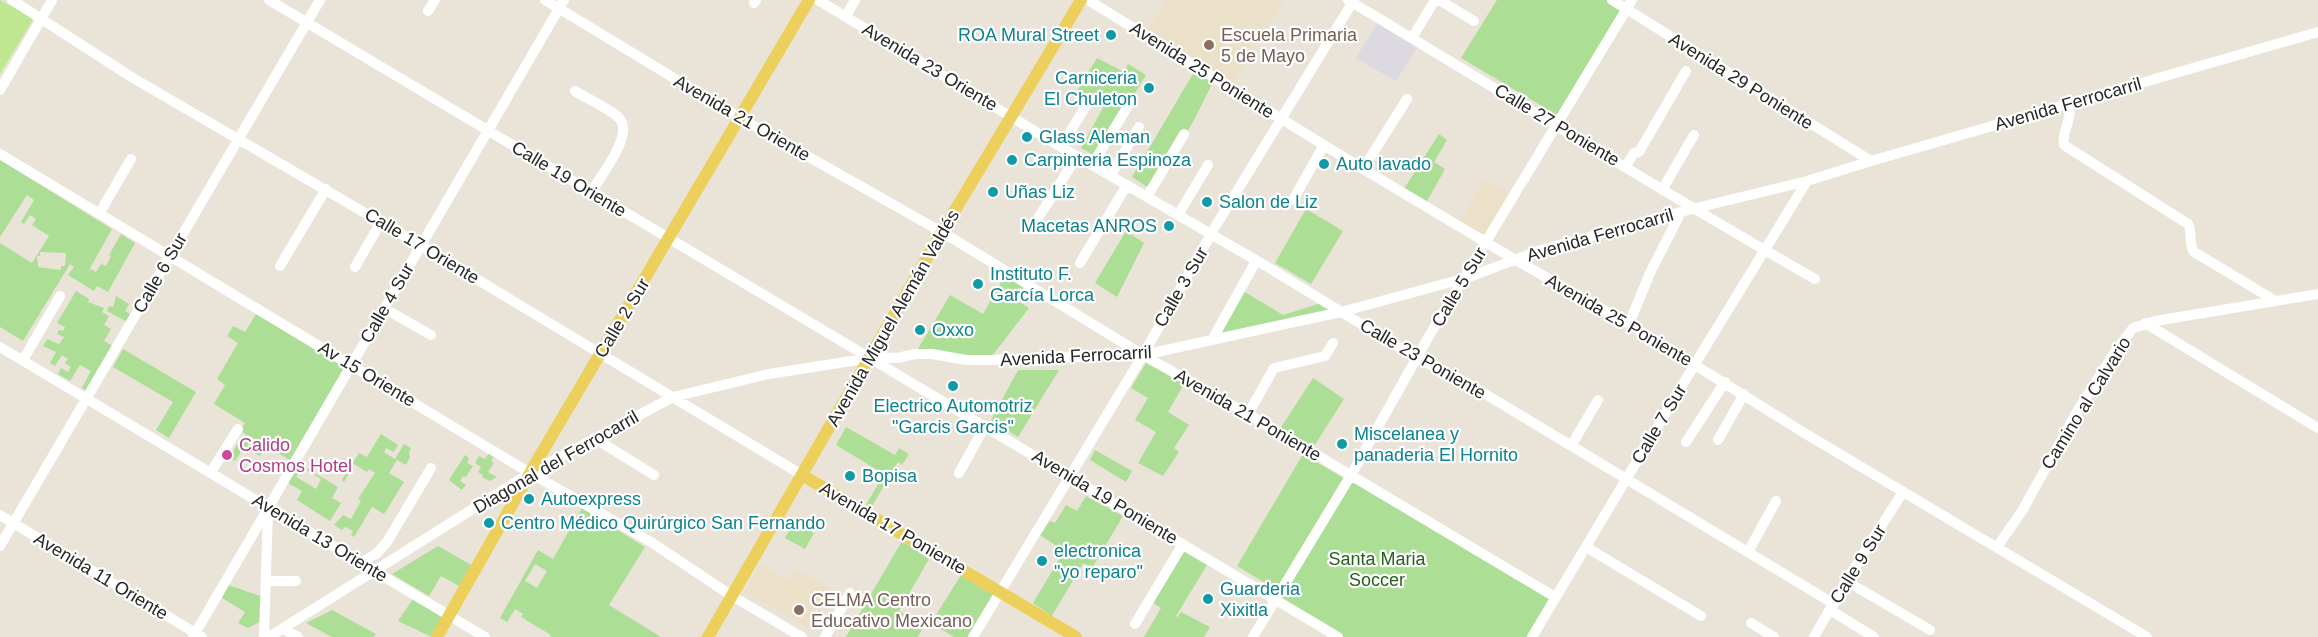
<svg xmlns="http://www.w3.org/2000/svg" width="2318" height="637" viewBox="0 0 2318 637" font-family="Arial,sans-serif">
<rect width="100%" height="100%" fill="#e9e3d8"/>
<path fill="#dcd9e1" d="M1379,20L1420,43L1396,81L1356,58Z"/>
<path fill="#ebe1c8" d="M1167,0H1284L1231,88L1145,35Z
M1484,180L1514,196L1487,241L1458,225Z
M760,564L789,581L796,569L832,589L810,628L744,592Z"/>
<path fill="#acdf95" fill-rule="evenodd" d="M1497,0H1612L1624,7L1557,115L1461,58Z
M1097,58L1124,72L1128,64L1146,75L1097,157L1081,148L1105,104L1093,97L1087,104L1074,96Z
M1197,67L1215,78L1194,120L1152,190L1132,177Z
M1439,134L1447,140L1434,162L1445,169L1425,205L1402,192Z
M0,160L112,229L88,272L91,269L96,272L101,264L106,266L111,256L109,255L121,234L135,243L108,292L97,286L94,291L68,275L74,267L70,264L23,341L0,327V243L32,263L49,236L32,225L36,219L30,215L24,224L21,222L34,200L27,195L0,237ZM40,252L66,253L65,266H61V270L38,267L37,256H40Z
M1306,209L1343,231L1311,284L1275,263Z
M1126,231L1144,243L1117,297L1095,283Z
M1007,272L1026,283L1016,300L1029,308L989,360L915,354L950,295L983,314Z
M1240,289L1283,315L1324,302L1341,312L1212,340Z
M76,291L89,299L88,302L104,308L102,312L109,316L104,325L111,329L104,341L113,346L87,391L82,388L91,371L80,365L70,381L58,374L61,368L68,372L71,367L65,363L68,359L62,355L55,366L50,363L56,352L43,346L47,339L59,344L64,337L57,334L59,330L63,331L65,327L57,323Z
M116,296L129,304L125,311L130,314L127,322L107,311L109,306L113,307Z
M256,314L345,368L290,460L240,431L245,423L214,404L225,385L217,379L238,343L227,336L233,326L245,332Z
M123,349L196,392L169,438L156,430L173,402L113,367Z
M1146,363L1184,384L1168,412L1189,425L1174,448L1179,452L1163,476L1138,463L1156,432L1135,420L1148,398L1131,388Z
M1018,370H1059L1018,437L991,420Z
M1313,378L1344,399L1311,451L1278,432Z
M846,427L895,455L899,448L909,454L902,465L898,462L871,508L866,505L884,474L836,445Z
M381,434L398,445L394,452L386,448L384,452L395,459L404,444L411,448L409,453L410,457L406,465L397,460L389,473L404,482L384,514L372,507L354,537L351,535L353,531L345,527L342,530L334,525L343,515L351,519L361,501L358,499L375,473L369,469L367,472L354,464L344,482L342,480L346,473L344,471L346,468L349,469L359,453L367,457Z
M241,438L263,451L260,456L244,447L235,461L229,458Z
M1095,450L1132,471L1126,482L1090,460Z
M490,452L495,455L491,461L494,463L488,472L497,477L490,481L482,477L483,475L478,472L481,467L475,463L479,456L485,459Z
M1303,454L1345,479L1277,590L1237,566Z
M465,455L469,458L467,463L473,466L466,477L463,476L460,481L466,485L462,490L449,480Z
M298,463L338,487L332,498L341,503L330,521L297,500L302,491L288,483ZM302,467L321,479L316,489L296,477Z
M1351,475L1555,597L1532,637H1338L1276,600Z
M1086,496L1123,516L1092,568L1083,563L1052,616L1033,603L1064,551L1040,535L1050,521L1055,523L1066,505L1077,511Z
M582,508L645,547L609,605L661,637H550L551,635L521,617L523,614L515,609L507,622L500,618L538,550L553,559ZM535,564L547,571L537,588L525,581Z
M794,522L814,533L805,549L785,538Z
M902,541L929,559L899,611L924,626L918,637H846Z
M438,546L473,566L461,587L441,576L429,596L392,574Z
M1181,550L1207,565L1176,616L1178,617L1181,612L1210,627L1204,637H1144L1161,608L1150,601Z
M961,575L994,595L968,637H954L931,623Z
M228,585L263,597L261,621L248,628L238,623L245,612L222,598Z
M413,599L444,617L432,637L398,621Z
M332,610L376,634L374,637H332L306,623Z"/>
<path fill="#bfe791" d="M0,0L34,18L0,74Z"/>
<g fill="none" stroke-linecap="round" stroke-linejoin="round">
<path stroke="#fff" stroke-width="10" d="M12,0L133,78L420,245L802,475
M269,0L1338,637
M545,0L740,118L947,235L1143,355L1248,414L1555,597
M818,0L1061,147L1271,269L1417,358L1467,383L1834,604
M1088,0L1363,169L1514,259L1629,324L1801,431L2147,637
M1348,0C1504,93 1657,189 1815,279
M1439,0L1474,21
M1612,0L1871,161
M754,3L756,0
M428,11L435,0
M846,16L855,0
M1412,38L1435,0
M0,90L52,0
M575,91C587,99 609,108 619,118C635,134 600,177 591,192
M2068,104C2074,119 2061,130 2064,145L2188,224C2193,233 2188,243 2194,252L2274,300
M1061,147L1087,104
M0,154L530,473L651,542L732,596L802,637
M1092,165L1128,106
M1626,166L1634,153L1639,152L1686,71
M1363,169L1407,99
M1111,175L1139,127
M1662,190L1694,135
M1147,197L1184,134
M1293,200L1324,145
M99,214L131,159
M1178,215L1208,165
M1032,228L1077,156
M1080,263L1127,185
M280,266L326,189
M355,267L381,222
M385,309L431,335
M2145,323L2318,428
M1629,324L1650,273L1681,212
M1212,340L1256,261
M0,347L485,637
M23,360L60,296
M1248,414L1274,368L1325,356L1333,343
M594,438L654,475
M1718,440L1744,394
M1686,442L1725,382
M1571,446L1598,400
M214,467L238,429
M959,473L985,426
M0,515L202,637
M0,546L320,0
M1586,547L1701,616
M1997,547L2022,511L2078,410L2115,352L2133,328L2155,321L2318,294
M1748,552L1776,501
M360,563L376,554L387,542L431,468
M267,581H296
M1846,581L1930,630
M1830,610L1874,637
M1751,623L1774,637
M1135,624L1183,544
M283,629L298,637
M193,637L564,0
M264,637L268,511
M269,637L530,473L673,397L769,374L877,357L897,358L915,354H932L966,360H989L1143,355L1341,312L1466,278L1544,249L1692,209L1807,181L1871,161L2318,32
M825,637L850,593
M973,637L1143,355L1215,227L1354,0
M1253,637L1351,475L1429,336L1632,0
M1532,637L1695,364L1807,181
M1814,637L1846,581L1903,492"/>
<path stroke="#ecd05b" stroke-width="12" d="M802,475L1076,637
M437,637L538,459L809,0
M708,637L942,232L1081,0"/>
</g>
<g fill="#0f9aa8" stroke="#fff" stroke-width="2">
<circle cx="1111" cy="35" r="6"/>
<circle cx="1149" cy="88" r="6"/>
<circle cx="1027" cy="137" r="6"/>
<circle cx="1012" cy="160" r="6"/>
<circle cx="1324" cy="164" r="6"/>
<circle cx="993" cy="192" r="6"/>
<circle cx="1207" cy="202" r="6"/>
<circle cx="1169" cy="226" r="6"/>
<circle cx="978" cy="284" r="6"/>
<circle cx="920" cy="330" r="6"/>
<circle cx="953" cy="386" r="6"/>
<circle cx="1342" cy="444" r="6"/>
<circle cx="850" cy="476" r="6"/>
<circle cx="529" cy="499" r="6"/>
<circle cx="489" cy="523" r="6"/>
<circle cx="1042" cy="561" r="6"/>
<circle cx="1208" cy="599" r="6"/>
</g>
<g fill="#8d6e63" stroke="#fff" stroke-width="2">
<circle cx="1209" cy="45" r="6"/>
<circle cx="799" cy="610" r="6"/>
</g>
<circle fill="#d1479c" stroke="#fff" stroke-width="2" cx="227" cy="455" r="6"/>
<g text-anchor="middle" stroke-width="4.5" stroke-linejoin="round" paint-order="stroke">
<g font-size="18" fill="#0d838f" stroke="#fff" text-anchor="start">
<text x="1099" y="41" text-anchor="end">ROA Mural Street</text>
<text x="1137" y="84" text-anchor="end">Carniceria<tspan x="1137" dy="21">El Chuleton</tspan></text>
<text x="1039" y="143">Glass Aleman</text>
<text x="1024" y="166">Carpinteria Espinoza</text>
<text x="1336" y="170">Auto lavado</text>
<text x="1005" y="198">Uñas Liz</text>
<text x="1219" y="208">Salon de Liz</text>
<text x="1157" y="232" text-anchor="end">Macetas ANROS</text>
<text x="990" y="280">Instituto F.<tspan x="990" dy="21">García Lorca</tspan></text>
<text x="932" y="336">Oxxo</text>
<text x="953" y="412" text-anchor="middle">Electrico Automotriz<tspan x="953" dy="21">"Garcis Garcis"</tspan></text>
<text x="1354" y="440">Miscelanea y<tspan x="1354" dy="21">panaderia El Hornito</tspan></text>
<text x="862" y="482">Bopisa</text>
<text x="541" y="505">Autoexpress</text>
<text x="501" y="529">Centro Médico Quirúrgico San Fernando</text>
<text x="1054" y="557">electronica<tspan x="1054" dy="21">"yo reparo"</tspan></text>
<text x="1220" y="595">Guarderia<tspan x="1220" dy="21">Xixitla</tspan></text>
</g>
<g font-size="18" fill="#785e54" stroke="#fff" text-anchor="start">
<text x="1221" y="41">Escuela Primaria<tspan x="1221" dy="21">5 de Mayo</tspan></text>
<text x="811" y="606">CELMA Centro<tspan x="811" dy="21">Educativo Mexicano</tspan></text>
</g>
<g font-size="18" fill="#272727" stroke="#fff">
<text transform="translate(930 67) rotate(31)" y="6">Avenida 23 Oriente</text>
<text transform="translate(1202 70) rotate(32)" y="6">Avenida 25 Poniente</text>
<text transform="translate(1741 81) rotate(32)" y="6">Avenida 29 Poniente</text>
<text transform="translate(2068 104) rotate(-16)" y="6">Avenida Ferrocarril</text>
<text transform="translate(742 118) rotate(30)" y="6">Avenida 21 Oriente</text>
<text transform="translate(1557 125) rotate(31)" y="6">Calle 27 Poniente</text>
<text transform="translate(569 179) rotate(31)" y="6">Calle 19 Oriente</text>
<text transform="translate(1600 235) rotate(-16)" y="6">Avenida Ferrocarril</text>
<text transform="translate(422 246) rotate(31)" y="6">Calle 17 Oriente</text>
<text transform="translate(160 273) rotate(-60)" y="6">Calle 6 Sur</text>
<text transform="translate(1181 287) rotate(-60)" y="6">Calle 3 Sur</text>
<text transform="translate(1459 287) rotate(-59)" y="6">Calle 5 Sur</text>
<text transform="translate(387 303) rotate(-60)" y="6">Calle 4 Sur</text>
<text transform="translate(622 318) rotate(-59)" y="6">Calle 2 Sur</text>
<text transform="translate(893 318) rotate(-60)" y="6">Avenida Miguel Alemán Valdés</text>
<text transform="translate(1619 320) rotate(30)" y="6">Avenida 25 Poniente</text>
<text transform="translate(1076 356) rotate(-3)" y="6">Avenida Ferrocarril</text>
<text transform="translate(1423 359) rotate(30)" y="6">Calle 23 Poniente</text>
<text transform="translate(367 374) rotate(31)" y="6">Av 15 Oriente</text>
<text transform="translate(2086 403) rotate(-58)" y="6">Camino al Calvario</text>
<text transform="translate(1248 415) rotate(30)" y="6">Avenida 21 Poniente</text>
<text transform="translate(1659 424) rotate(-59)" y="6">Calle 7 Sur</text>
<text transform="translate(556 462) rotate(-30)" y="6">Diagonal del Ferrocarril</text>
<text transform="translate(1105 497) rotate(31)" y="6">Avenida 19 Poniente</text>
<text transform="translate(893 528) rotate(30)" y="6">Avenida 17 Poniente</text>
<text transform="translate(320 538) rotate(31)" y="6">Avenida 13 Oriente</text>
<text transform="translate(1858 564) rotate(-58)" y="6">Calle 9 Sur</text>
<text transform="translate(101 576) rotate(31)" y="6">Avenida 11 Oriente</text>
</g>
<g font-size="18" fill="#b23c85" stroke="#fff" text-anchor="start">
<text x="239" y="451">Calido<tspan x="239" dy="21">Cosmos Hotel</tspan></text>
</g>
<g font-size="18" fill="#26601b" stroke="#fff">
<text x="1377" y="565">Santa Maria<tspan x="1377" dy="21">Soccer</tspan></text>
</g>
</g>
</svg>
